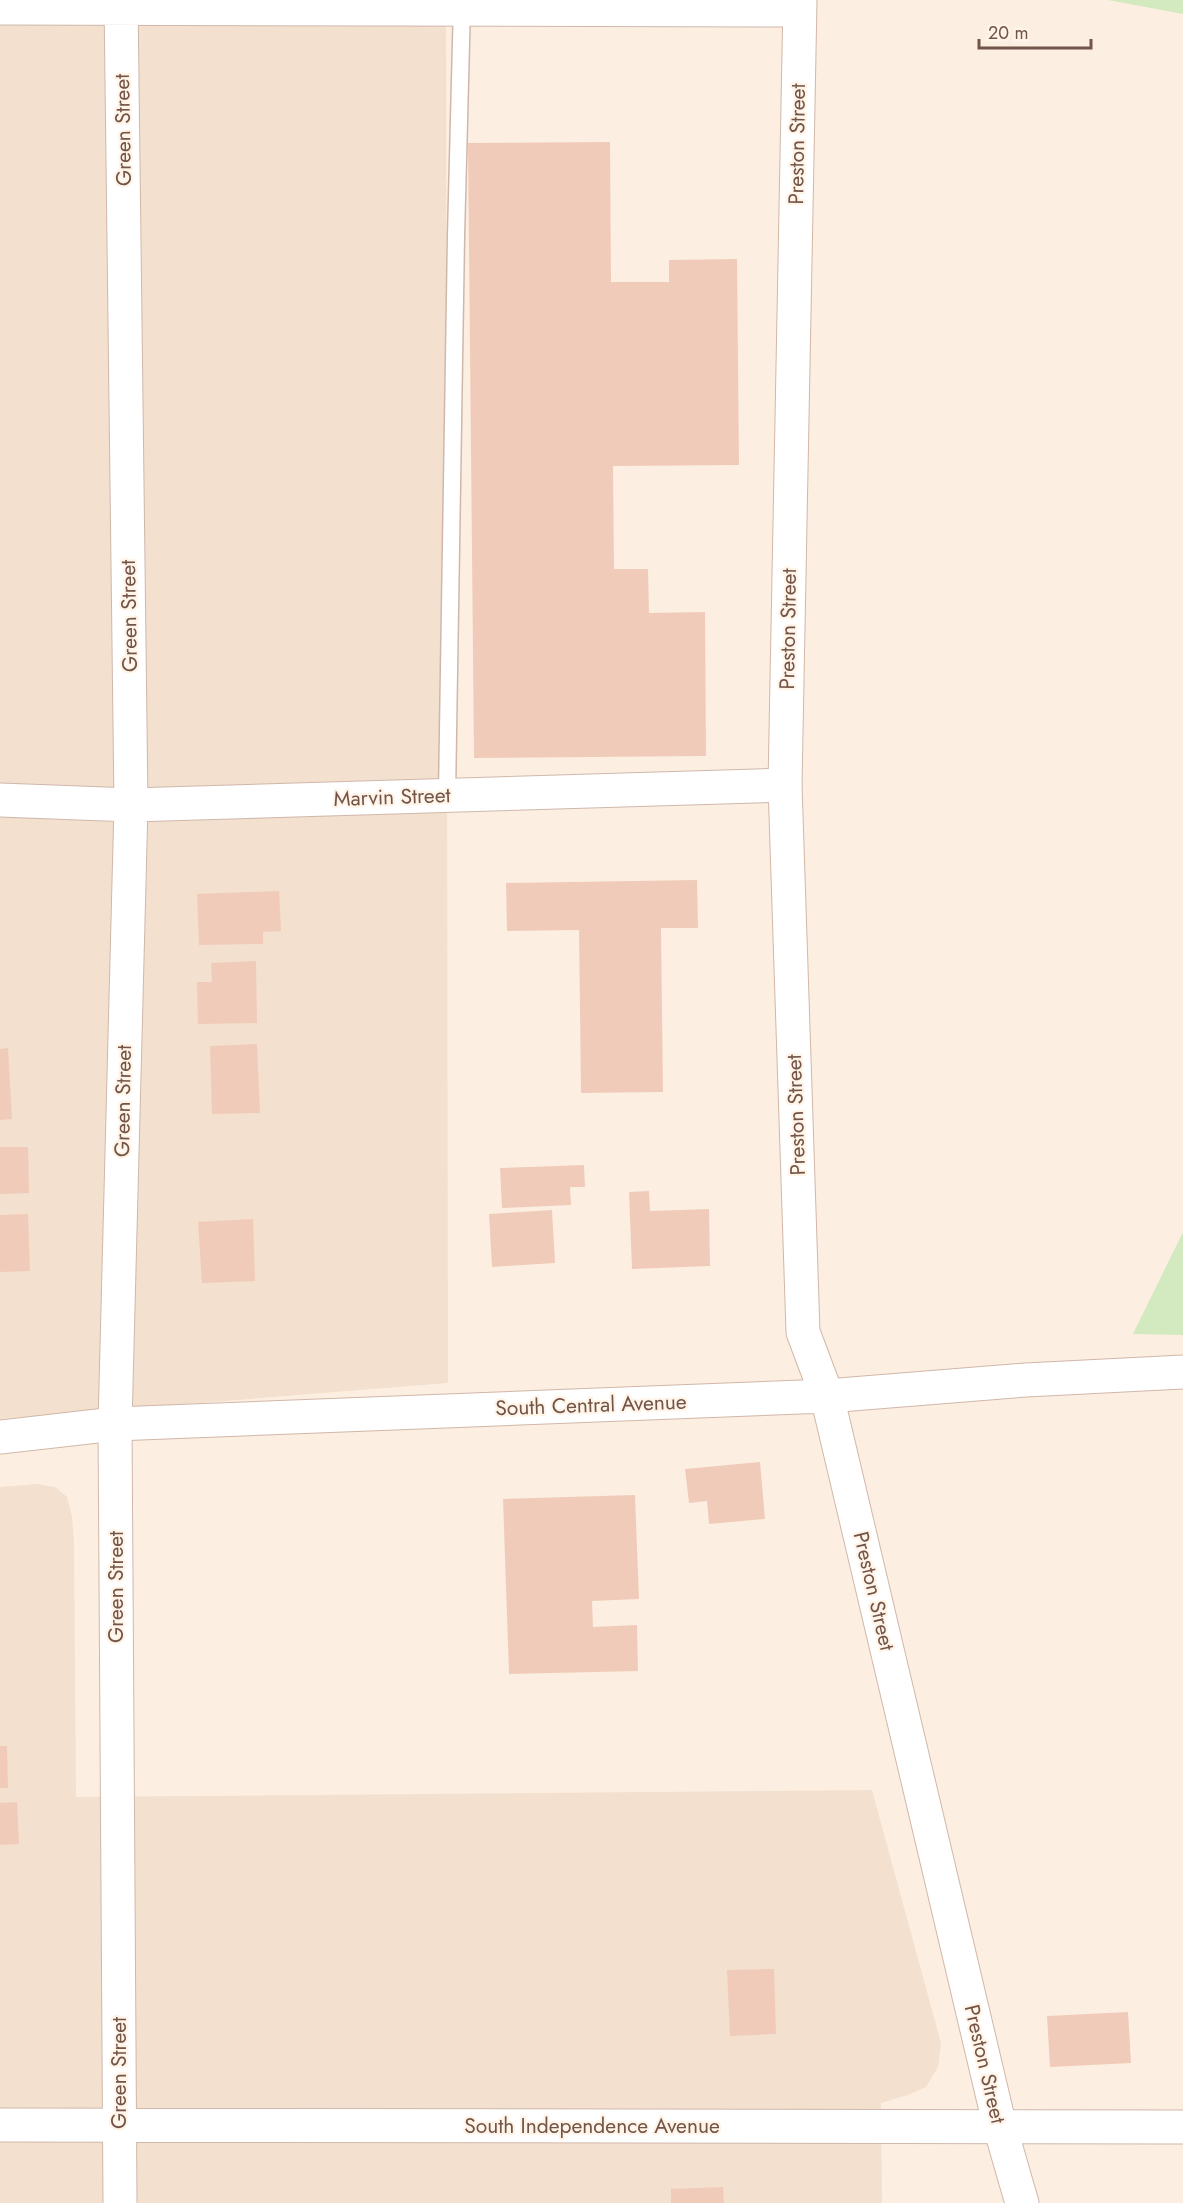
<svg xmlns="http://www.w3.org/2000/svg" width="1183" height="2203" viewBox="0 0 1183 2203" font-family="Jost,sans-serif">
<rect width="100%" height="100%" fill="#fcefe1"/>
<path fill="#f3e0cf" d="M0,0H446L448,1383L0,1419Z
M37,1484L55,1487L67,1497L72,1516L74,1543L76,1797L872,1790L941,2043L938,2067L926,2087L908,2095L881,2103L882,2203H0V1487Z"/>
<path fill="#d3e9c0" d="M1108,0H1183V14Z
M1183,1232V1335L1133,1334Z"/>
<path fill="#f1cbb9" d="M610,142L611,282H669V260L737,259L739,465L613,466L614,569H648L649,613L705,612L706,756L474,758L468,143Z
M697,880L698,928H661L663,1092L581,1093L579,930L507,931L506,883Z
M279,891L281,931L263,932V944L199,945L197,894Z
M256,961L257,1023L198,1024L197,982H212L211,963Z
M257,1044L260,1113L212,1114L210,1046Z
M8,1048L12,1119L0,1120V1049Z
M0,1147H28L29,1193L0,1194Z
M584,1165L585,1187H570L571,1205L502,1208L500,1168Z
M649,1191L650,1211L709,1209L710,1266L632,1269L629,1192Z
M552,1210L555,1263L492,1267L489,1214Z
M28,1214L30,1271L0,1272V1215Z
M253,1219L255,1281L202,1283L198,1222Z
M760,1462L765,1519L709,1524L707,1501L689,1503L685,1469Z
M635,1495L639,1599L592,1601L593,1627L637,1625L638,1671L509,1674L503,1499Z
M0,1746H7L8,1788H0Z
M17,1802L19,1844L0,1845V1803Z
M774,1969L776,2034L730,2036L727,1970Z
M1128,2012L1131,2063L1050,2067L1047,2016Z
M723,2187L724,2203H671V2189Z"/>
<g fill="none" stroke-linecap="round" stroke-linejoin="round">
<defs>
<path id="lane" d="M447,795L456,236L462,4"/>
<path id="street" d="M0,8L799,10
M0,800L131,805L785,785
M0,2125L1183,2127
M120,2203L115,1424L131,805L121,0"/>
<path id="secondary" d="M800,0L785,785L803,1332L827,1396L1000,2127L1022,2203
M0,1437L115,1424L827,1396L1026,1380L1183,1372"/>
</defs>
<use href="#lane" stroke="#cfb8ab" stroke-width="19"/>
<use href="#street" stroke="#cfb8ab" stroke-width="35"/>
<use href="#secondary" stroke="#d1b7a8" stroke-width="35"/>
<use href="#lane" stroke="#fff" stroke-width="16"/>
<use href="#street" stroke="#fff" stroke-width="33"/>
<use href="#secondary" stroke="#fff" stroke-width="33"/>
</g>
<g text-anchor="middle" stroke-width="4.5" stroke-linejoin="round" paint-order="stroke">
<g font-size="21" fill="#725448" stroke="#fff4e7">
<text transform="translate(123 130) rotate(-91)" y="7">Green Street</text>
<text transform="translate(797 144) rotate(-89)" y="7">Preston Street</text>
<text transform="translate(129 616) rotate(-91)" y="7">Green Street</text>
<text transform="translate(788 629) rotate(-89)" y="7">Preston Street</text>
<text transform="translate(392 797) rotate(-2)" y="7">Marvin Street</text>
<text transform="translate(123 1101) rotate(-89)" y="7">Green Street</text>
<text transform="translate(796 1115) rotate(-92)" y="7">Preston Street</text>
<text transform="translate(591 1405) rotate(-2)" y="7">South Central Avenue</text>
<text transform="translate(116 1587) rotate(-90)" y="7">Green Street</text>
<text transform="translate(874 1591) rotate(77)" y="7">Preston Street</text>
<text transform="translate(985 2064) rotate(77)" y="7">Preston Street</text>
<text transform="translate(119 2073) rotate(-90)" y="7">Green Street</text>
<text x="592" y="2133">South Independence Avenue</text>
</g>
</g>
<path d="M979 39v9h112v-9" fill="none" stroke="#725448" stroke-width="3"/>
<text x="988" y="39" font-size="18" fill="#725448" stroke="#fff4e7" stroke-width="4.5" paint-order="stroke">20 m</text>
</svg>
